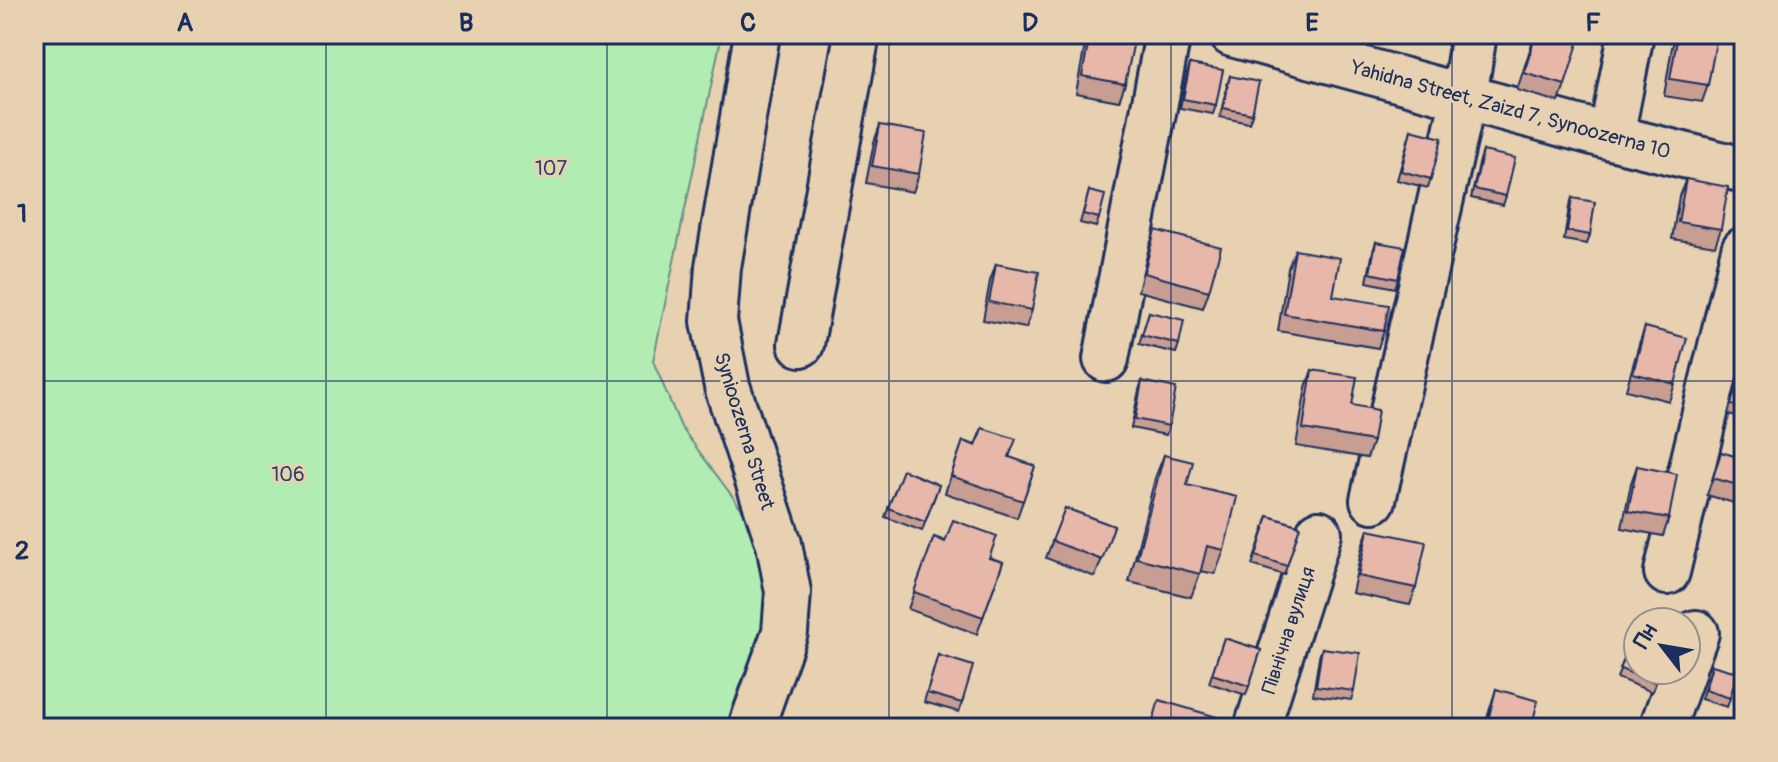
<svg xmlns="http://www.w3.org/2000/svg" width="1778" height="762" viewBox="0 0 1778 762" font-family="Pangolin,sans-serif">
<rect width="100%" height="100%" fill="#e7d1b1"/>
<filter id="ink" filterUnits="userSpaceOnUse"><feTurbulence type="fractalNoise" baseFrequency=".0125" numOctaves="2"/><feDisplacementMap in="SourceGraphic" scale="16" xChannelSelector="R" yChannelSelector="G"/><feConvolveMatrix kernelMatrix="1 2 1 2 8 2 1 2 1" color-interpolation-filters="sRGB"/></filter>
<g filter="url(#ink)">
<path fill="#b1ecb2" stroke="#668e88" stroke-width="2" d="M34,34H722L653,361L681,427L784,566L725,728H34Z"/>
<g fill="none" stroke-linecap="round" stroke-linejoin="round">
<defs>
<path id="minor" d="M1232,34L1611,137L1744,170
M1611,137L1631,34
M801,344L857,34
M1106,359L1168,34
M1373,500L1464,96L1474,34
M1667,572L1744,250
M1686,660L1696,633
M751,728L785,632L788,592L779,544L727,386L714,321L718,267L757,34
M1257,728L1319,533
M1662,728L1683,670"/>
</defs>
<use href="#minor" stroke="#1b2f5e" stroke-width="50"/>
<use href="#minor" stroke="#e7d1b1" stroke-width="44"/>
</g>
<path fill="#c79e91" stroke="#1b2f5e" stroke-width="2" d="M1090,34L1125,84L1119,101L1076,93L1084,50Z
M1535,34L1565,85L1559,102L1517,90Z
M1677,34H1702L1708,85L1702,102L1664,96L1672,47Z
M1190,64L1216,105L1213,114L1180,108L1187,73Z
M1230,76L1252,114L1249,123L1220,117L1227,85Z
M880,125L919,174L913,192L866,183L874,142Z
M1411,130L1431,179L1428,188L1397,180Z
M1483,151L1506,196L1503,205L1471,198L1480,160Z
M1686,179L1721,229L1715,246L1672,239L1679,196Z
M1089,191L1099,218L1096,227L1080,223Z
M1572,198L1590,235L1587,244L1564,240L1569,207Z
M1155,230L1209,291L1203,308L1138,291L1149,247Z
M1376,242L1398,279L1395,288L1367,282L1373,251Z
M1295,250L1333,296L1384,331L1378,348L1278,331L1288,268Z
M996,264L1032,310L1026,328L983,320L990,281Z
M1149,312L1179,344L1176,353L1139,344Z
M1645,327L1675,384L1669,401L1626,390L1639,344Z
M1741,367L1744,368V418L1728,414Z
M1312,370L1352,405L1373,441L1367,458L1296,446L1306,387Z
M1142,381L1169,426L1166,435L1131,428L1139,390Z
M982,428L1009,457L1035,466L1017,518L945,493L963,441L975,445Z
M1721,452L1744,459V506L1707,495Z
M1164,455L1187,485L1224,550L1215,574L1201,571L1191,597L1129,582L1155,478Z
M1637,466L1669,518L1663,536L1622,528L1631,483Z
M903,470L939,485L922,531L885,517Z
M1065,508L1114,526L1095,577L1046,558Z
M1268,516L1300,526L1284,575L1252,565Z
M1368,530L1416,588L1410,605L1352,593L1362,547Z
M934,537L1003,562L977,634L908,609Z
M1744,572V607L1736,605Z
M1224,638L1261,650L1246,695L1209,683Z
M1631,642L1661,670L1652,692L1617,678Z
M1322,648L1354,691L1351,700L1313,695L1319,657Z
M938,655L962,703L959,712L924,702Z
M1712,665L1730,698L1727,707L1701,699Z
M1496,689L1531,728H1484Z"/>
<path fill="#e7b8a9" stroke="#1b2f5e" stroke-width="2" d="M1090,34L1134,41L1125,84L1082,76Z
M1536,34H1559L1579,40L1565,85L1524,73Z
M1678,34H1702L1717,36L1708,85L1670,79Z
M1190,64L1223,70L1216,105L1183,99Z
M1230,76L1259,82L1252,114L1223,108Z
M880,125L926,133L919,174L872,166Z
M1411,130L1442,138L1431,179L1401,171Z
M1483,151L1515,158L1506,196L1474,189Z
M1686,179L1728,187L1721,229L1678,222Z
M1089,191L1105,195L1099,218L1083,214Z
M1572,198L1595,202L1590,235L1567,231Z
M1155,230L1221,247L1209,291L1144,273Z
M1376,242L1405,247L1398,279L1370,273Z
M1295,250L1340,258L1333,296L1389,305L1384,331L1284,314Z
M996,264L1039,272L1032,310L989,302Z
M1149,312L1184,320L1179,344L1142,335Z
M1645,327L1687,338L1675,384L1633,373Z
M1741,367L1744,368V408L1731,405Z
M1312,370L1357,377L1352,405L1378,410L1373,441L1303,429Z
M1142,381L1176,388L1169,426L1135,419Z
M982,428L1016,439L1009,457L1035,466L1023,501L951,476L963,441L976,446Z
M1721,452L1744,459V487L1713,478Z
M1164,455L1193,462L1187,485L1237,497L1224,550L1207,546L1200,574L1137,558Z
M1637,466L1677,474L1669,518L1628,511Z
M903,470L939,485L925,522L888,508Z
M1065,508L1114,526L1102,560L1052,541Z
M1268,516L1300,526L1287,566L1256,556Z
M953,520L997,536L989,558L1003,562L983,617L914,592L934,537L945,542Z
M1368,530L1426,542L1416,588L1358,576Z
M1224,638L1261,650L1249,686L1212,674Z
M1631,642L1638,644V670H1661L1656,683L1620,669Z
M1322,648L1360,653L1354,691L1316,686Z
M938,655L973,666L962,703L927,693Z
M1712,665L1737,672L1730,698L1705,690Z
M1496,689L1538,701L1531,728H1486Z
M1159,700L1227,720L1225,728H1151Z"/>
</g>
<path fill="none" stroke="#1b2f5e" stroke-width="2" stroke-opacity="0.55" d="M326,34V728M607,34V728M889,34V728M1171,34V728M1452,34V728M34,381H1744"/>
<g text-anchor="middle" stroke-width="6" stroke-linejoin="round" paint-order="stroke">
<g font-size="20" fill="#1b2f5e" stroke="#e7d1b1">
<text transform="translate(1511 109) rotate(15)" y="7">Yahidna Street, Zaizd 7, Synoozerna 10</text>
<text transform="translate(745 431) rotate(73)" y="7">Synioozerna Street</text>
<text transform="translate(1288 630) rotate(-72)" y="7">Північна вулиця</text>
</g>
<g font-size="20" fill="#2a4266" stroke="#e7d1b1">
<text x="551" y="175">107</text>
<text x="288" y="481">106</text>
</g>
</g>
<rect width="1778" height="762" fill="none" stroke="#e7d1b1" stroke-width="88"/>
<g transform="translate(1662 646) rotate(301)"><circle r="38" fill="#e7d1b1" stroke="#959090" stroke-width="2"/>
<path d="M0-6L14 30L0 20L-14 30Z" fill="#1b2f5e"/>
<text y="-12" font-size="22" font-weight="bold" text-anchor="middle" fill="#1b2f5e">Пн</text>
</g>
<rect x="44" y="44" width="1690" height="674" fill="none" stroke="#1b2f5e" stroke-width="3"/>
<g font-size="26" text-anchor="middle" font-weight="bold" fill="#1b2f5e">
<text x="185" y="31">A</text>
<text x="466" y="31">B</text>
<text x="748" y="31">C</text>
<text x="1030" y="31">D</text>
<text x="1312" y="31">E</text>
<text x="1593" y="31">F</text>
<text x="22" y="222">1</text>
<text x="22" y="559">2</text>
</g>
</svg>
